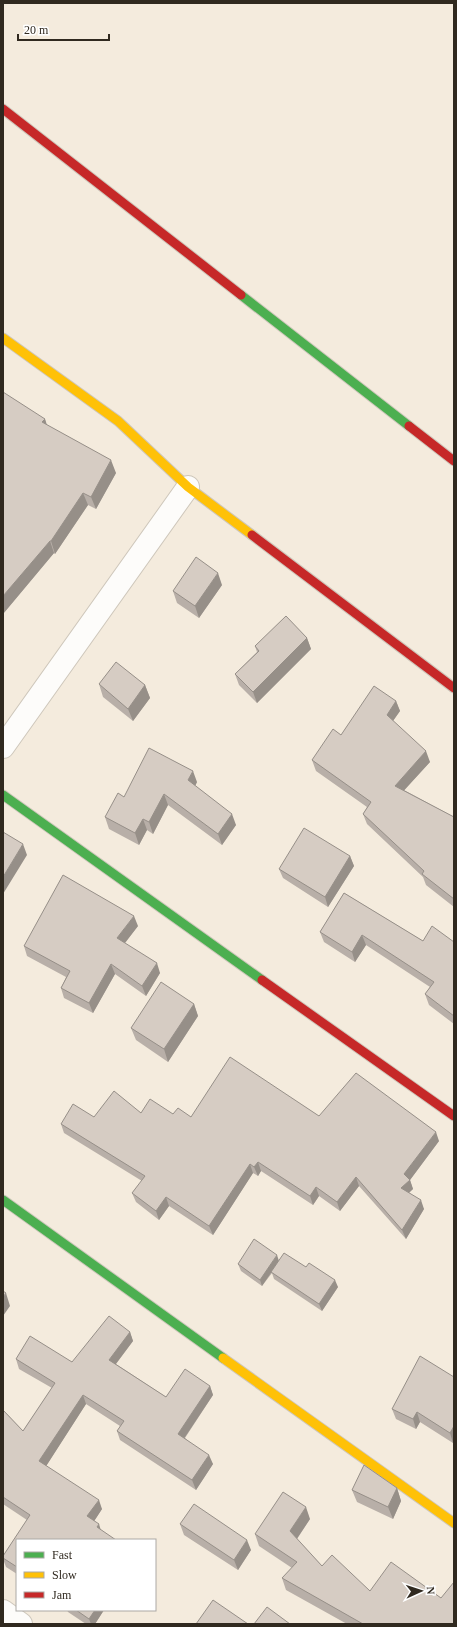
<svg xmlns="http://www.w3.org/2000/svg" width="457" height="1627" viewBox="0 0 457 1627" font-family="'Times New Roman',serif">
<rect width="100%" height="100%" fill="#f4ebdd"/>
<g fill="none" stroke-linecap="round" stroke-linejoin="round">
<defs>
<path id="street" d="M3,747L188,487
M3,1611L21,1624"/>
<path id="fast" d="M241,295L409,426
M3,795L262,980
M3,1200L223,1358"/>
<path id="slow" d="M3,338L118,421L188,487L252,535
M223,1358L454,1523"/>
<path id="jam" d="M3,109L241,295
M409,426L454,461
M252,535L454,688
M262,980L454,1116"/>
</defs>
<use href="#street" stroke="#cec7bb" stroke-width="24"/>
<use href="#fast" stroke="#cec7bb" stroke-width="11"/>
<use href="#slow" stroke="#cec7bb" stroke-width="11"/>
<use href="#jam" stroke="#cec7bb" stroke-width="11"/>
<use href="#street" stroke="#fdfcfa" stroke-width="22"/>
<use href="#fast" stroke="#4caf50" stroke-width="9"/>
<use href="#slow" stroke="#ffc107" stroke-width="9"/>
<use href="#jam" stroke="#c62828" stroke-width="9"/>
</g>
<path fill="#b8afa8" d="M45,419L46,424L116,473L96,509L88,505L55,554L54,553L3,614Z
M222,585L199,618L177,603L173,591Z
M307,638L311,649L257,703L239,685L235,674L257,652L255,646Z
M99,684L145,685L150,698L133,721L103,697Z
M396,701L400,711L393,721L430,762L404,790L454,817V907L426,885L423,877L367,824L363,814L367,807L316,771L312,760L341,735Z
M197,782L195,786L236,825L222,845L168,805L153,834L147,830L139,845L109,829L105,817L124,797Z
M350,856L354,866L328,907L283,878L279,869Z
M344,893L423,941L454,942V1024L429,1005L425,994L430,987L366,945L355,962L324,942L320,932Z
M138,926L125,943L160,973L146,996L115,974L93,1013L64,998L61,988L66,977L27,956L24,946Z
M194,1004L198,1016L168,1062L136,1040L131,1028Z
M141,1113L173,1114L191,1117L319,1116L439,1141L410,1180L413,1189L409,1193L424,1209L406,1239L359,1186L340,1211L319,1196L313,1205L261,1171L258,1176L253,1173L213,1235L169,1206L159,1220L136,1202L132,1193L142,1181L64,1133L61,1124L94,1117Z
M279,1261L306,1267L338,1287L322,1311L274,1279L272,1273L262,1286L241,1271L238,1264Z
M130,1332L133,1341L116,1364L166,1397L210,1386L213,1395L185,1438L213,1464L196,1490L120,1440L117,1431L120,1426L86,1404L46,1466L102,1509L94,1521L17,1540V1574L6,1567L3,1559V1556L27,1520L3,1504V1410L23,1431L52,1388L19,1369L16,1359L72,1362Z
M454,1377V1442L453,1443L420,1422L416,1429L396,1419L392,1409Z
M397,1488L401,1501L393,1519L357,1502L352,1490Z
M310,1519L297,1539L322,1566L370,1591L454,1624H347L286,1590L282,1578L292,1568L259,1546L255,1534Z
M180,1524L251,1550L238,1570L184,1535Z
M67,1610H104L95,1624H86L68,1612Z"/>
<path fill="#968f88" d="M45,419L49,431L42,422Z
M111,460L116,473L96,509L91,497Z
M83,493L88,505L55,554L51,541Z
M50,541L54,553L3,614V596Z
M218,573L222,585L199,618L195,606Z
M307,638L311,649L257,703L253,692Z
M145,685L150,698L133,721L128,709Z
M396,701L400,711L390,725L387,715Z
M426,751L430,762L399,796L395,786Z
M193,771L197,782L192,792L188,780Z
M164,794L168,805L153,834L149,822Z
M232,814L236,825L222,845L218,834Z
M143,819L147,830L139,845L135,833Z
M23,844L27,855L3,894V877Z
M350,856L354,866L328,907L325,897Z
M134,916L138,926L121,948L117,938Z
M362,935L366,945L355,962L352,952Z
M157,963L160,973L146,996L142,986Z
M111,964L115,974L93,1013L89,1003Z
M194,1004L198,1016L168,1062L164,1049Z
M436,1132L439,1141L410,1180L413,1189L404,1197L401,1188L404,1174Z
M258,1162L261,1171L258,1176L254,1167Z
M250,1164L253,1173L213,1235L209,1226Z
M356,1177L359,1186L340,1211L337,1202Z
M316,1187L319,1196L313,1205L310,1196Z
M166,1197L169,1206L159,1220L156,1211Z
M421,1200L424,1209L406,1239L402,1230Z
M277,1255L279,1261L262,1286L260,1280Z
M335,1280L338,1287L322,1311L319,1304Z
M6,1293L10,1306L3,1316V1297Z
M130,1332L133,1341L112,1369L109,1360Z
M210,1386L213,1395L181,1443L178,1434Z
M83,1395L86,1404L43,1471L39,1461Z
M417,1412L420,1422L416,1429L413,1419Z
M454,1426V1442L453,1443L450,1433Z
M209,1455L213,1464L196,1490L192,1480Z
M397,1488L401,1501L393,1519L388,1507Z
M99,1500L102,1509L91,1526L87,1516Z
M306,1507L310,1519L294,1543L290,1531Z
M99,1524L102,1534L97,1527Z
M247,1540L251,1550L238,1570L234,1560Z
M95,1610H104L95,1624H91L89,1619Z"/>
<path fill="#d6ccc3" stroke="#968f88" d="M3,392L45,419L42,422L111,460L91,497L83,493L51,541H50L3,596Z
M196,557L218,573L195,606L173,591Z
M286,616L307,638L253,692L235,674L259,651L255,646Z
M116,662L145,685L128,709L99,684Z
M374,686L396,701L387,715L426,751L395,786L454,817V899L422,874L424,871L363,814L371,802L312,760L333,729L341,735Z
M149,748L193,771L188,780L232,814L218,834L164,794L149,822L143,819L135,833L105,817L118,793L124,797Z
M304,828L350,856L325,897L279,869Z
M3,832L23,844L3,877Z
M63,875L134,916L117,938L157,963L142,986L111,964L89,1003L61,988L70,971L24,946Z
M344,893L423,941L432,926L454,942V1016L425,994L434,982L362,935L352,952L320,932Z
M161,982L194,1004L164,1049L131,1028Z
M230,1057L319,1116L356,1073L436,1132L404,1174L410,1180L401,1188L421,1200L402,1230L356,1177L337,1202L316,1187L310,1196L258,1162L254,1167L250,1164L209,1226L166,1197L156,1211L132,1193L145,1176L61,1124L73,1104L94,1117L114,1091L141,1113L150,1099L173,1114L178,1108L191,1117Z
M254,1239L277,1255L260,1280L238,1264Z
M284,1253L306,1267L309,1263L335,1280L319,1304L271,1272Z
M3,1291L6,1293L3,1297Z
M109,1316L130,1332L109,1360L166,1397L185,1369L210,1386L178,1434L209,1455L192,1480L117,1431L124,1421L83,1395L39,1461L99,1500L87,1516L99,1524L97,1527L116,1540H17V1567L3,1558V1556L30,1515L3,1497V1410L23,1431L55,1383L16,1359L30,1336L72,1362Z
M420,1356L454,1377V1426L450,1433L417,1412L413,1419L392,1409Z
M364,1465L397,1488L388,1507L352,1490Z
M283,1492L306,1507L290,1531L322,1566L332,1555L370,1591L391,1562L441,1598L454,1582V1624H363L282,1578L297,1562L255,1534Z
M194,1504L247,1540L234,1560L180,1524Z
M213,1600L248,1624H196Z
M267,1607L290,1624H254Z
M76,1610H95L89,1619Z"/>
<rect width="457" height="1627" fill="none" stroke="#30291f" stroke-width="8"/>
<rect x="16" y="1539" width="140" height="72" fill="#ffffff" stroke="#aca9a5"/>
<rect x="24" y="1552" width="20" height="6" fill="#4caf50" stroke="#aca9a5"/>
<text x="52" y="1559" font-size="12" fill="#30291f">Fast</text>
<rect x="24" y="1572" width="20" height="6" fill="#ffc107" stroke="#aca9a5"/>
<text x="52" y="1579" font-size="12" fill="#30291f">Slow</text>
<rect x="24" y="1592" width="20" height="6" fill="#c62828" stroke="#aca9a5"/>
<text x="52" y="1599" font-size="12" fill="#30291f">Jam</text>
<g transform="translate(421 1591) rotate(87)" stroke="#ffffff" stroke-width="3" paint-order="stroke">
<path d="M0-3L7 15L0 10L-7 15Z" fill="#30291f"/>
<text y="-6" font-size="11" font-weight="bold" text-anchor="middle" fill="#30291f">N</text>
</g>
<path d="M18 34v6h91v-6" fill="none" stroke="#30291f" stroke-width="2"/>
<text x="24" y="34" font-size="12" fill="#30291f" stroke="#ffffff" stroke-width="3" paint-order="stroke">20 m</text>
</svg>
